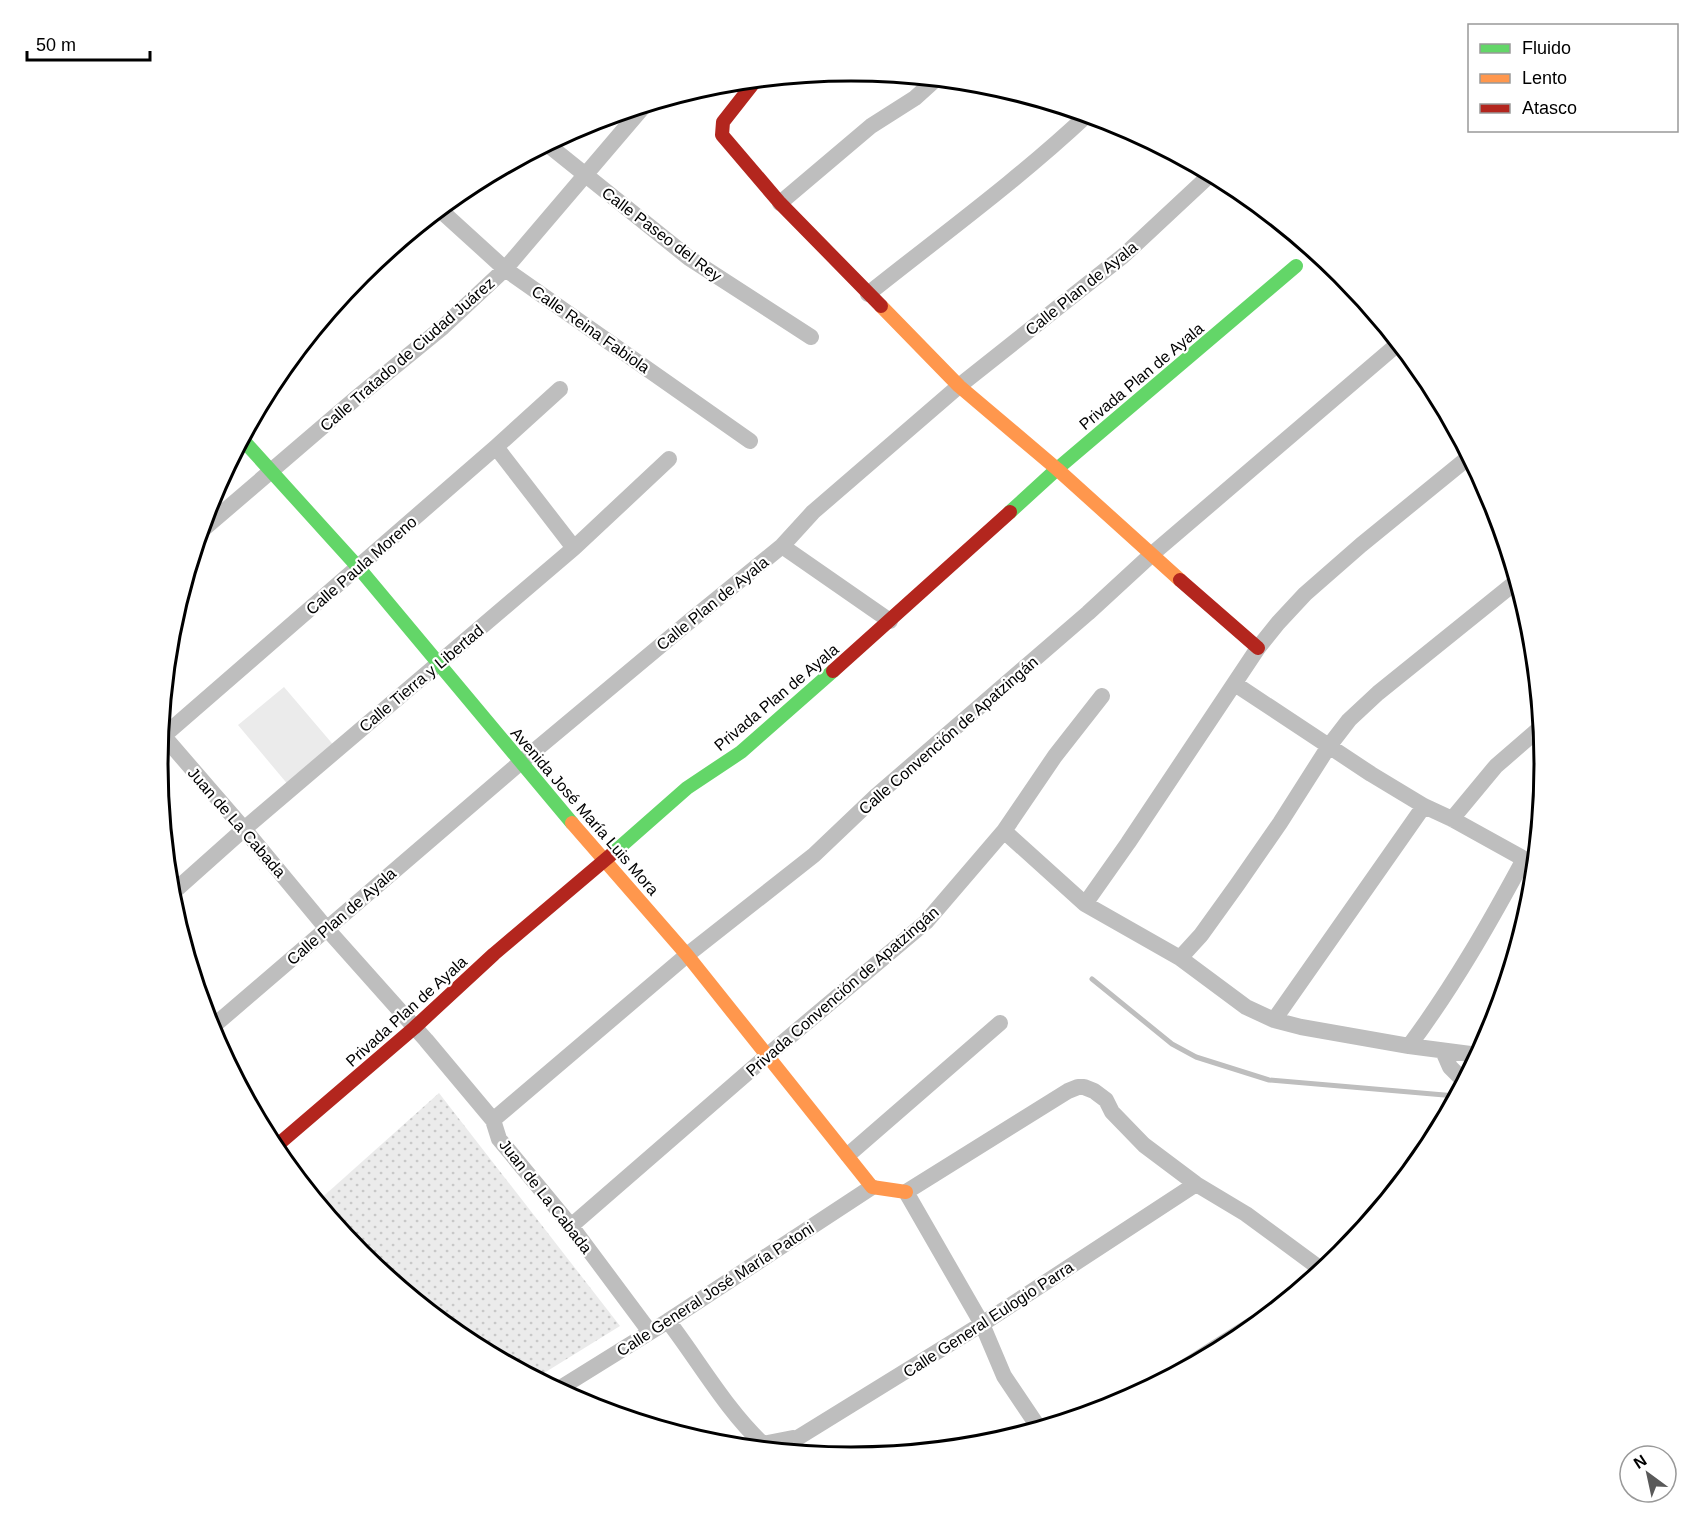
<svg xmlns="http://www.w3.org/2000/svg" width="1702" height="1528" viewBox="0 0 1702 1528" font-family="Arial,sans-serif">
<defs>
<pattern id="park-dots" width="8" height="8" patternUnits="userSpaceOnUse" patternTransform="scale(1.5)"><rect width="8" height="8" fill="#ebebeb"/><path d="M2 2h.1M6 6h.1" fill="none" stroke="#c8c8c8" stroke-width="1.8" stroke-linecap="round"/></pattern>
</defs>
<rect width="100%" height="100%" fill="#fff"/>
<path fill="url(#park-dots)" d="M439,1093L620,1326L536,1378L465,1340L360,1254L317,1202Z"/>
<path fill="#ebebeb" d="M284,687L336,748L290,787L238,725Z"/>
<g fill="none" stroke-linecap="round" stroke-linejoin="round">
<path stroke="#bebebe" stroke-width="5" d="M1092,979L1172,1044L1196,1057L1269,1080L1456,1096"/>
<path stroke="#bebebe" stroke-width="16" d="M547,144L689,258L811,337
M780,203L871,126L915,98L936,79
M439,209L505,269L750,441
M868,294C942,235 1019,179 1087,115
M496,447L574,548
M200,532L355,399L443,327L505,269L644,106
M782,546L890,621
M1235,684L1371,774L1424,806L1452,819L1535,865
M161,733L244,829L327,929L426,1040L493,1120L499,1139L571,1226L650,1332
M160,739L496,447L560,389
M1452,819L1496,766L1541,727
M1004,831L1085,904L1180,958L1246,1007L1274,1020L1301,1027L1409,1046L1478,1055
M170,895L244,829L574,548L669,459
M1085,904L1128,843L1258,648L1278,623L1305,594L1361,545L1469,457
M1180,958L1201,935L1237,885L1280,823L1329,746L1349,720L1378,693L1517,581
M1274,1020L1424,806
M210,1029L521,762L690,621L782,546L813,512L959,386L1123,256L1211,174
M1409,1046C1453,987 1489,924 1524,859
M1443,1051L1450,1067L1464,1081
M493,1120L687,955L814,855L876,796L1088,613L1151,555L1399,343
M848,1155L1000,1023
M571,1226L768,1055L926,922L1004,831L1055,756L1102,696
M668,1321C698,1360 727,1411 763,1444L793,1438
M1174,1374L1272,1312
M557,1390L668,1321L872,1187
M1039,1428L1004,1376L982,1324L906,1192L1068,1091L1078,1087H1084L1094,1091L1106,1100L1112,1112L1144,1145L1196,1184L1246,1214L1322,1270
M778,1450L982,1324L1196,1184"/>
<path stroke="#63d668" stroke-width="14" d="M242,439L358,567L572,823
M1010,512L1057,469L1296,266
M612,854L687,788L741,752L833,671"/>
<path stroke="#ff974d" stroke-width="14" d="M881,306L959,386L1057,469L1180,580
M572,823L687,955L872,1187L906,1192"/>
<path stroke="#b3261e" stroke-width="14" d="M756,80L723,122L722,135L780,203L881,306
M1180,580L1258,648
M833,671L1010,512
M274,1148L414,1028L494,954L612,854"/>
</g>
<g text-anchor="middle" stroke-width="4.5" stroke-linejoin="round" paint-order="stroke">
<g font-size="16" fill="#000" stroke="#fff">
<text transform="translate(662 234) rotate(37)" y="6">Calle Paseo del Rey</text>
<text transform="translate(1081 288) rotate(-39)" y="6">Calle Plan de Ayala</text>
<text transform="translate(591 329) rotate(35)" y="6">Calle Reina Fabiola</text>
<text transform="translate(407 354) rotate(-41)" y="6">Calle Tratado de Ciudad Juárez</text>
<text transform="translate(1141 376) rotate(-40)" y="6">Privada Plan de Ayala</text>
<text transform="translate(361 565) rotate(-41)" y="6">Calle Paula Moreno</text>
<text transform="translate(712 603) rotate(-39)" y="6">Calle Plan de Ayala</text>
<text transform="translate(421 678) rotate(-40)" y="6">Calle Tierra y Libertad</text>
<text transform="translate(776 697) rotate(-40)" y="6">Privada Plan de Ayala</text>
<text transform="translate(948 735) rotate(-41)" y="6">Calle Convención de Apatzingán</text>
<text transform="translate(585 811) rotate(49)" y="6">Avenida José María Luis Mora</text>
<text transform="translate(237 822) rotate(49)" y="6">Juan de La Cabada</text>
<text transform="translate(341 916) rotate(-41)" y="6">Calle Plan de Ayala</text>
<text transform="translate(842 991) rotate(-41)" y="6">Privada Convención de Apatzingán</text>
<text transform="translate(406 1011) rotate(-42)" y="6">Privada Plan de Ayala</text>
<text transform="translate(546 1196) rotate(52)" y="6">Juan de La Cabada</text>
<text transform="translate(715 1289) rotate(-33)" y="6">Calle General José María Patoni</text>
<text transform="translate(988 1319) rotate(-33)" y="6">Calle General Eulogio Parra</text>
</g>
</g>
<path d="M0 0H1702V1528H0ZM168 764a683 683 0 1 1 1366 0a683 683 0 1 1-1366 0Z" fill="#fff" fill-rule="evenodd"/>
<path fill="none" stroke="#000" stroke-width="3" d="M168 764a683 683 0 1 1 1366 0a683 683 0 1 1-1366 0Z"/>
<rect x="1468" y="24" width="210" height="108" fill="#ffffff" stroke="#999999" stroke-width="1.5"/>
<rect x="1480" y="44" width="30" height="9" fill="#63d668" stroke="#999999" stroke-width="1.5"/>
<text x="1522" y="54" font-size="18" fill="#000000">Fluido</text>
<rect x="1480" y="74" width="30" height="9" fill="#ff974d" stroke="#999999" stroke-width="1.5"/>
<text x="1522" y="84" font-size="18" fill="#000000">Lento</text>
<rect x="1480" y="104" width="30" height="9" fill="#b3261e" stroke="#999999" stroke-width="1.5"/>
<text x="1522" y="114" font-size="18" fill="#000000">Atasco</text>
<g transform="translate(1648 1474) rotate(327)"><circle r="28" fill="#ffffff" stroke="#999999" stroke-width="1.5"/>
<path d="M0-4.5L10 22L0 15L-10 22Z" fill="#595959"/>
<text y="-9" font-size="16" font-weight="bold" text-anchor="middle" fill="#000000">N</text>
</g>
<path d="M27 51v9h123v-9" fill="none" stroke="#000000" stroke-width="3"/>
<text x="36" y="51" font-size="18" fill="#000000" stroke="#ffffff" stroke-width="4.5" paint-order="stroke">50 m</text>
</svg>
